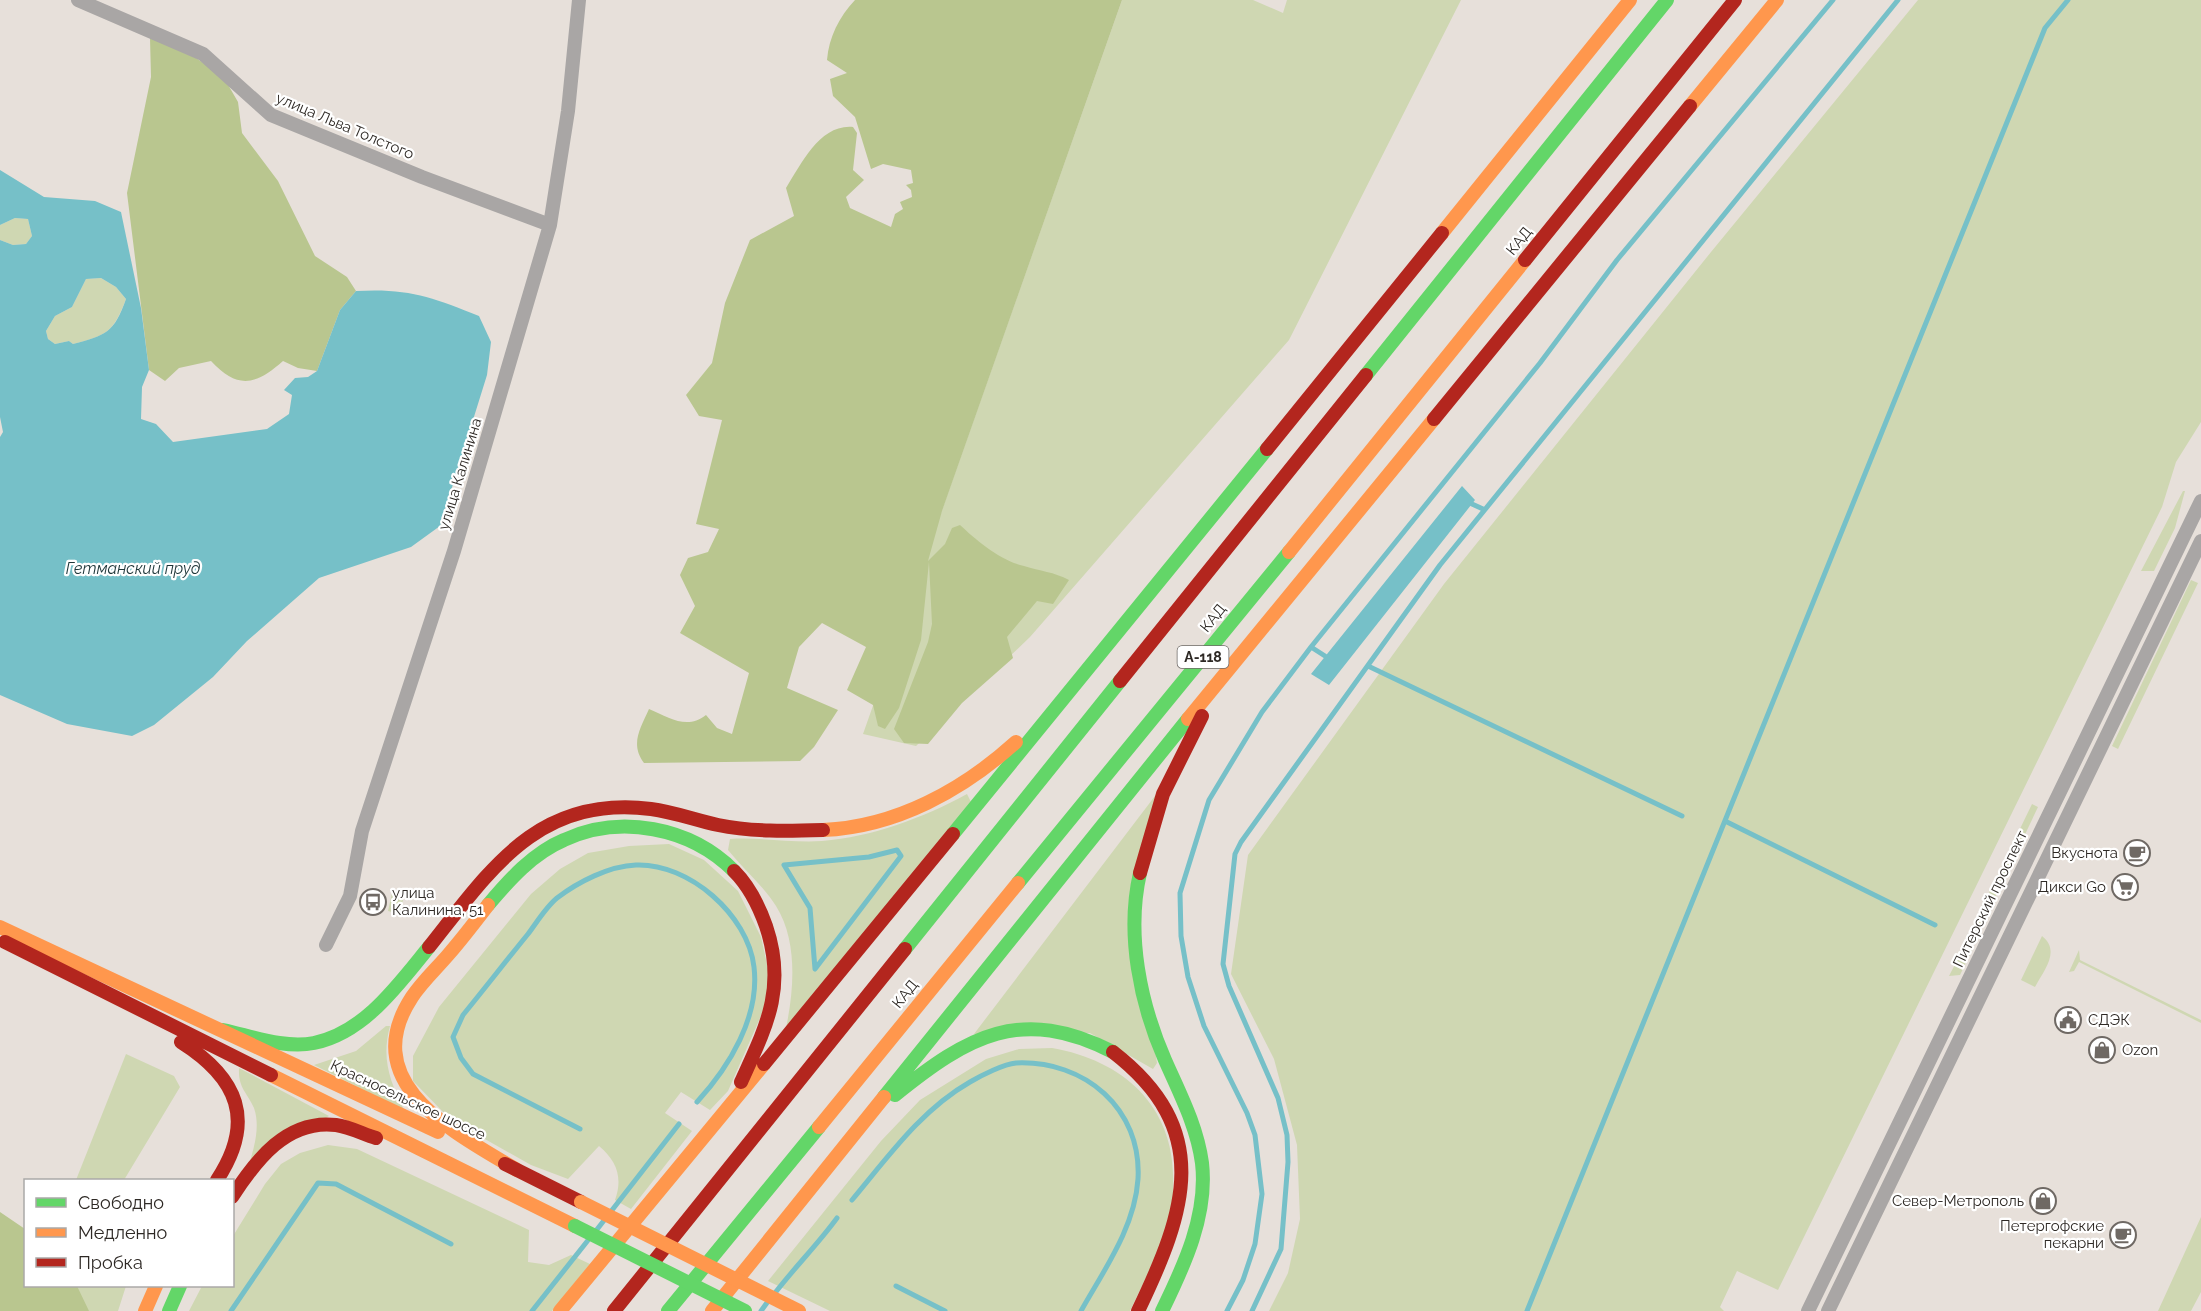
<svg xmlns="http://www.w3.org/2000/svg" width="2201" height="1311" viewBox="0 0 2201 1311" font-family="Raleway,sans-serif">
<rect width="100%" height="100%" fill="#e7e0da"/>
<path fill="#cfd7b2" d="M1122,0H1253L1283,13L1287,0H1461L1289,340L1030,637L916,746L863,734Z
M1918,0H2201V422L2176,462L2162,507L1778,1290L1737,1271L1720,1307L1724,1311H1269L1288,1273L1300,1219L1297,1145L1274,1059L1231,974L1248,855L1444,584L1711,252Z
M15,218L28,219L32,236L26,244L13,245L0,240V225Z
M101,278L116,287L126,299C113,333 107,335 73,344L69,341L55,344L48,339L46,331L55,316L72,307L86,279Z
M2183,491H2185L2175,528L2154,571H2141Z
M2191,580L2198,583L2118,749L2112,746Z
M1158,792L1131,893L1157,1063L1153,1069L1090,1033L974,1034Z
M967,794L971,802L786,1028C794,990 798,941 776,906C763,885 743,869 728,850L730,839C760,837 792,843 822,841C872,837 923,818 967,794Z
M2032,804L2038,807L1980,929L1973,926Z
M669,844L704,860L738,891L761,937L770,978L764,1009L728,1091L710,1110L681,1092L665,1113L692,1131L631,1209L615,1200C623,1178 617,1161 599,1146L568,1179L531,1165L476,1134L445,1114L413,1081V1056L439,1007L531,894L560,869L588,853L629,846Z
M392,893L404,895L400,914L388,911Z
M2042,936C2061,951 2044,970 2035,987L2021,980Z
M1965,945L1973,948L1960,975L1949,976Z
M2079,950L2080,960L2201,1020V1023L2079,962L2074,971L2069,972Z
M386,1026H390C381,1059 390,1081 404,1110L314,1065L356,1051Z
M1052,1048C1126,1061 1177,1109 1173,1187C1173,1197 1174,1210 1171,1219C1164,1247 1142,1284 1130,1311H830L768,1281L881,1141L920,1100L986,1059L1019,1049Z
M126,1054L174,1076L180,1087L124,1180H76Z
M239,1068L329,1116L250,1161C255,1145 260,1125 254,1108C247,1092 238,1088 239,1068Z
M328,1145L357,1149L529,1230L528,1262L549,1265L571,1255L590,1264L552,1311H189L202,1286H232L233,1236L265,1184L281,1164L300,1153Z
M2201,1217V1292L2191,1311H2158Z
M0,1242L26,1286H126L118,1311H0Z"/>
<path fill="#b9c68f" d="M855,0H1122L942,511L928,561L945,544L952,528L960,525C976,540 1001,561 1024,566C1040,571 1054,572 1069,580L1053,604L1037,601L1007,637L1013,658L962,703L928,744L904,743L894,729L928,642L932,624L929,562L921,640L899,708L885,729L878,726L873,705L847,690L866,647L822,623L799,647L787,688L838,710L814,747L800,761L644,763C630,744 640,729 649,709C670,718 687,730 706,715L717,728L732,734L749,673L680,633L695,606L680,575L688,558L708,552L719,529L696,524L722,420L699,416L686,395L712,363L725,303L750,240L794,216L786,188C802,163 820,124 853,127L857,133L853,170L864,180L846,197L850,208L891,227L895,214L903,209L900,202L912,197L911,190L906,185L913,183L911,170L883,164L871,169L855,117L833,96L830,79L847,73L827,60C829,37 839,17 855,0Z
M150,38L184,50L223,76L238,102L242,133L278,181L315,256L347,277L356,291L340,310L317,371L298,368L283,361C255,386 237,389 211,361L179,368L165,381L149,370L127,193L151,77Z
M0,1212L25,1229L26,1286H77L89,1311H0Z"/>
<path fill="#76c0c8" fill-rule="evenodd" d="M0,170L44,197L95,201L121,212L141,308L149,370L142,387L141,419L156,424L173,442L267,429L289,414L292,395L284,390L295,378L308,377L317,371L340,310L356,291C408,288 432,297 479,316L491,342L487,375L440,526L411,547L319,578L247,641L213,677L154,725L132,736L67,724L0,695V437L3,432L0,417V240L13,245L26,244L32,236L28,219L15,218L0,225ZM101,278L116,287L126,299C114,333 106,335 73,344L69,341L55,344L48,339L46,331L55,316L72,307L86,279Z
M1462,486L1475,500L1329,685L1311,674Z"/>
<g fill="none" stroke-linecap="round" stroke-linejoin="round">
<path stroke="#76c0c8" stroke-width="5" d="M1472,504L1483,509
M1311,647L1325,656
M1368,666L1682,816
M1727,822L1935,925
M897,850L901,856L815,969L810,908L784,865L869,857Z
M580,1129L473,1074L461,1058L453,1037L463,1015C485,988 506,961 528,934C537,922 546,907 557,898C578,882 609,866 636,865C689,863 748,915 754,967C760,1017 729,1067 697,1102
M852,1200C888,1157 921,1110 970,1082C982,1075 1004,1064 1016,1063C1085,1060 1142,1109 1138,1179C1135,1227 1104,1270 1081,1311
M595,1232L679,1124
M896,1286L945,1311
M775,1293C795,1267 818,1244 837,1218
M231,1311L318,1183L336,1184L451,1244
M532,1311L589,1239
M761,1311L769,1300
M1227,1311L1243,1280L1255,1244L1262,1194L1255,1135L1247,1113L1204,1026L1188,977L1181,936L1180,893L1209,800L1262,712L1311,647L1540,363L1617,260L1833,0
M1252,1311L1281,1249L1288,1162L1287,1135L1278,1098L1229,986L1223,964L1235,854L1241,842L1440,565L1898,0
M1527,1311L2045,28L2068,0"/>
<path stroke="#a9a6a5" stroke-width="14" d="M78,0L203,54L271,115L422,177L550,225
M326,945L350,896L362,831L454,551L550,225L568,111L579,0
M1808,1311L2201,501
M1828,1311L2201,541"/>
<path stroke="#63d668" stroke-width="14" d="M1366,375L1667,0
M953,834L1267,449
M1140,873C1126,934 1140,1003 1165,1060C1180,1094 1197,1126 1202,1163C1208,1215 1184,1266 1162,1311
M1018,883L1289,552
M488,905C509,880 533,853 564,840C620,814 690,827 734,871
M905,949L1120,681
M223,1030C251,1036 285,1049 314,1043C364,1033 398,985 429,947
M895,1095C968,1036 1021,1005 1113,1052
M884,1097L1188,719
M169,1311L180,1286
M668,1311L819,1127"/>
<path stroke="#ff974d" stroke-width="14" d="M1690,106L1777,0
M1442,233L1630,0
M1289,552L1525,260
M1188,719L1434,419
M823,830C896,827 963,790 1016,742
M488,905C475,922 462,939 448,955C436,969 422,982 412,997C355,1084 456,1133 517,1170
M0,927L438,1132
M271,1075L575,1226
M819,1127L1018,883
M145,1311L156,1286
M560,1311L764,1064
M712,1311L884,1097"/>
<path stroke="#b3261e" stroke-width="14" d="M1525,260L1735,0
M1434,419L1690,106
M1267,449L1442,233
M1120,681L1366,375
M734,871C749,886 759,906 766,926C787,988 766,1027 741,1082
M1140,873L1163,794L1202,716
M5,942L271,1075
M429,947C491,869 538,795 651,809C674,812 695,820 718,825C751,832 789,831 823,830
M181,1042C238,1078 256,1121 217,1180
M1113,1052C1214,1130 1186,1211 1138,1311
M764,1064L953,834
M505,1164L581,1202
M232,1197C256,1160 287,1119 336,1125C350,1127 363,1134 376,1138
M614,1311L905,949"/>
<path stroke="#63d668" stroke-width="14" d="M575,1226L745,1311"/>
<path stroke="#ff974d" stroke-width="14" d="M581,1202L799,1311"/>
</g>
<defs>
<symbol id="cafe-ring" viewBox="-11 -11 22 22"><circle r="9.5" fill="#fff" stroke="#6f6964" stroke-width="1.5"/><path d="M-5.5-4.5H6V0H3Q3 3.5 0 3.5H-2.5Q-5.5 3.5-5.5 0ZM3-3.2v2h1.7v-2ZM-6 4.5H4V6H-6Z" fill="#6f6964"/></symbol>
<symbol id="supermarket-ring" viewBox="-11 -11 22 22"><circle r="9.5" fill="#fff" stroke="#6f6964" stroke-width="1.5"/><path d="M-6-5.5h2.5l.6 2H6L4.5 2H-2.5L-4.4-4H-6ZM-1.5 3.2a1.3 1.3 0 1 0 .1 0ZM3 3.2a1.3 1.3 0 1 0 .1 0Z" fill="#6f6964"/></symbol>
<symbol id="bus-ring" viewBox="-11 -11 22 22"><circle r="9.5" fill="#fff" stroke="#6f6964" stroke-width="1.5"/><path d="M-5-6H5V4H4V6H2V4H-2V6H-4V4H-5ZM-3.5-4V0h7V-4ZM-3.5 1.2v1.5H-2V1.2ZM2 1.2v1.5H3.5V1.2Z" fill="#6f6964"/></symbol>
<symbol id="civic-ring" viewBox="-11 -11 22 22"><circle r="9.5" fill="#fff" stroke="#6f6964" stroke-width="1.5"/><path d="M-.6-6.5H3V-4.5H.6V-3L4-1V1h2V6H-6V1h2V-1L-.6-3ZM-1.2 2.5V6h2.4V2.5Z" fill="#6f6964"/></symbol>
<symbol id="shop-ring" viewBox="-11 -11 22 22"><circle r="9.5" fill="#fff" stroke="#6f6964" stroke-width="1.5"/><path d="M-5-2.5h2.3a2.7 3.5 0 0 1 5.4 0H5L5.5 6h-11ZM-1.5-2.5h3a1.5 2.3 0 0 0-3 0Z" fill="#6f6964"/></symbol>
</defs>
<g fill-rule="evenodd">
<use href="#cafe-ring" x="2122" y="838" width="30" height="30"/>
<use href="#supermarket-ring" x="2110" y="872" width="30" height="30"/>
<use href="#bus-ring" x="358" y="887" width="30" height="30"/>
<use href="#civic-ring" x="2053" y="1005" width="30" height="30"/>
<use href="#shop-ring" x="2087" y="1035" width="30" height="30"/>
<use href="#shop-ring" x="2028" y="1186" width="30" height="30"/>
<use href="#cafe-ring" x="2108" y="1220" width="30" height="30"/>
</g>
<g text-anchor="middle" stroke-width="4.5" stroke-linejoin="round" paint-order="stroke">
<rect fill="#fff" stroke="#6d6966" stroke-width="1.5" x="1177.5" y="646" width="51" height="22" rx="4.5"/>
<g font-size="14" font-weight="bold" fill="#2e2925">
<text x="1203" y="662">А-118</text>
</g>
<g font-size="15" fill="#2e2925" stroke="#fff">
<text transform="translate(345 126) rotate(23)" y="5">улица Льва Толстого</text>
<text transform="translate(1519 241) rotate(-51)" y="5">КАД</text>
<text transform="translate(460 474) rotate(-73)" y="5">улица Калинина</text>
<text transform="translate(1213 618) rotate(-51)" y="5">КАД</text>
<text transform="translate(1990 899) rotate(-64)" y="5">Питерский проспект</text>
<text transform="translate(905 994) rotate(-51)" y="5">КАД</text>
<text transform="translate(408 1100) rotate(25)" y="5">Красносельское шоссе</text>
</g>
<g font-size="15" fill="#2e2925" stroke="#fff" text-anchor="end">
<text x="2118" y="858">Вкуснота</text>
<text x="2106" y="892">Дикси Go</text>
<text x="392" y="898" text-anchor="start">улица<tspan x="392" dy="17">Калинина, 51</tspan></text>
<text x="2088" y="1025" text-anchor="start">СДЭК</text>
<text x="2122" y="1055" text-anchor="start">Ozon</text>
<text x="2024" y="1206">Север-Метрополь</text>
<text x="2104" y="1231">Петергофские<tspan x="2104" dy="17">пекарни</tspan></text>
</g>
<g font-size="16" font-style="italic" fill="#1d3538" stroke="#fff">
<text x="133" y="574">Гетманский пруд</text>
</g>
</g>
<rect x="24" y="1179" width="210" height="108" fill="#ffffff" stroke="#aba9a8" stroke-width="1.5"/>
<rect x="36" y="1198" width="30" height="9" fill="#63d668" stroke="#aba9a8" stroke-width="1.5"/>
<text x="78" y="1209" font-size="18" fill="#2e2925">Свободно</text>
<rect x="36" y="1228" width="30" height="9" fill="#ff974d" stroke="#aba9a8" stroke-width="1.5"/>
<text x="78" y="1239" font-size="18" fill="#2e2925">Медленно</text>
<rect x="36" y="1258" width="30" height="9" fill="#b3261e" stroke="#aba9a8" stroke-width="1.5"/>
<text x="78" y="1269" font-size="18" fill="#2e2925">Пробка</text>
</svg>
